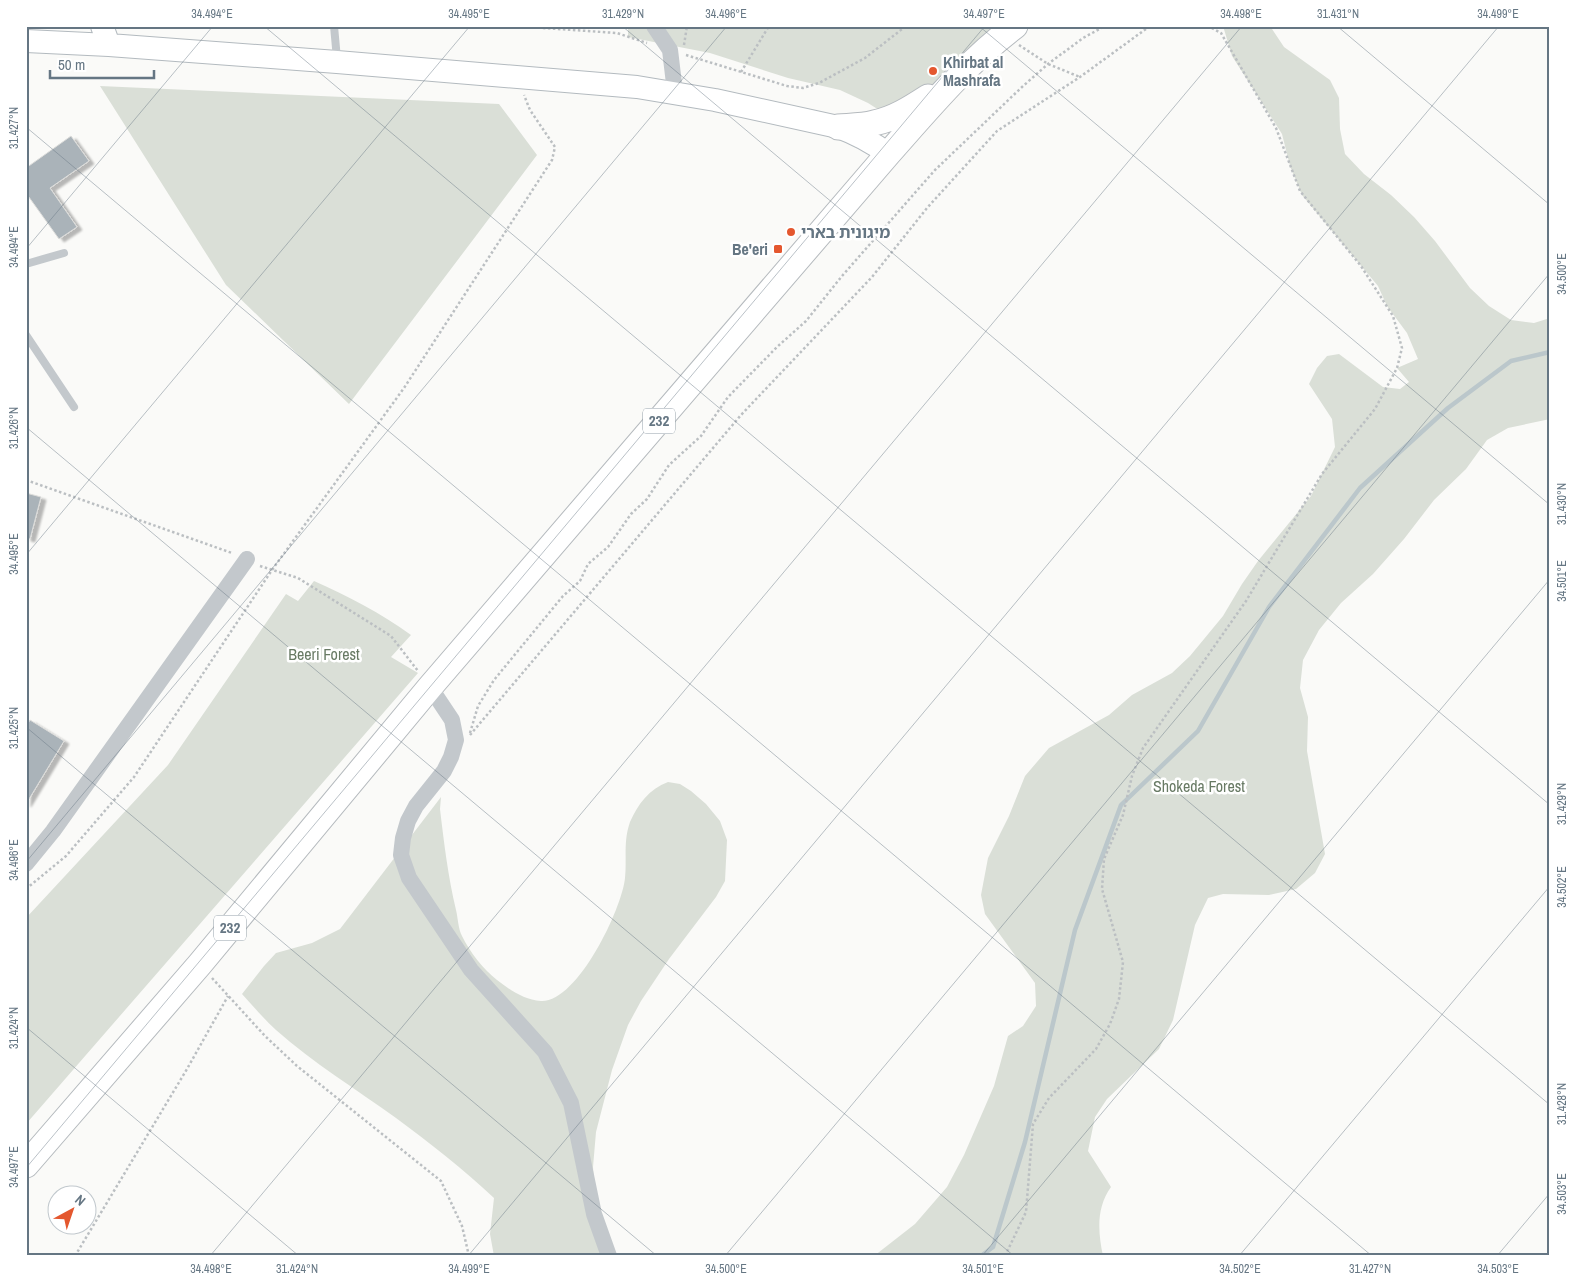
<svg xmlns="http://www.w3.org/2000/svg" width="1576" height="1282" viewBox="0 0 1576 1282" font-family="'Archivo Narrow','Noto Sans Hebrew',sans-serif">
<defs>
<filter id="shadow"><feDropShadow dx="5" dy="3" stdDeviation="1" flood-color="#0004"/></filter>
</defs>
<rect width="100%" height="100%" fill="#fafaf8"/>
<path fill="#dadfd7" d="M628,26H1030L1010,42L918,135L868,103L840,90L788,78L710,53L628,37Z
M1223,26H1270L1284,47L1330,80L1339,98L1340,129L1345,154L1364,174L1391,195L1414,217L1435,241L1470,288L1489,306L1511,320L1534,323L1550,318V419L1508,428L1487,440L1466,469L1434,500L1404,539L1373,574L1341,603L1319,630L1303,660L1300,688L1308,717L1307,751L1325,854L1315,873L1296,889L1269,895L1223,894L1208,898L1195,925L1173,1020L1159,1049L1107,1099L1095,1117L1088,1151L1111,1187C1096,1208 1098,1232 1103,1256H874L915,1224L947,1187L964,1155L994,1086L1008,1036L1023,1026L1036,1006L1035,983L985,914L981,895L988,858L1009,816L1025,776L1049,748L1109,715L1132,695L1172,673L1190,656L1223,616L1242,584L1258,561L1311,496L1335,447L1332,419L1309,384L1317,368L1327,356L1339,354L1383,387L1400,389L1409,382L1397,368L1418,359L1407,333L1387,306L1378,286L1302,195L1290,166L1282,134L1232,56Z
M100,86L499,104L537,155L349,404L226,285Z
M314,581C348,596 381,613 411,635L391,657L418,673L26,1124V918L168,765L286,594L298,601Z
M668,782L680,784L691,791L706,804L720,821L727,840L725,881L716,897L669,959L641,1001L628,1025L612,1070L596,1132L593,1167L595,1198L612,1256H494L490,1234L494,1198C463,1169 430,1143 396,1118C356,1089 313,1063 276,1030C264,1019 253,1006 242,994L264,966L276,953L312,943L340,929L441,797L440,809C444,843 448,876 456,910C458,918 458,928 462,936C469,951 484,970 497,980C510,990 524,1000 541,1001C577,1003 622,909 625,878C627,859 623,842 630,822C638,804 649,789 668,782Z"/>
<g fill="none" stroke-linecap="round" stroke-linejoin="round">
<path stroke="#bbc7cb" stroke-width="4.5" d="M981,1256L993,1247L1025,1142L1075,930L1121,805L1198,731L1269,607L1360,488L1448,408L1511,361L1550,352"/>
</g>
<path fill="#aab3b9" stroke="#dcdcda" filter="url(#shadow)" d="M71,136L89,161L50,188L77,227L59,239L26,193V168Z
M26,493L41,497L30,539L26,538Z
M30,720L64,741L26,804V727Z"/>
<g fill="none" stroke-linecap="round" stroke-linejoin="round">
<defs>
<path id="secondary" d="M102,26L109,45
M26,41L109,45L337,62L637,87L715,100L838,127C857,134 872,142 888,154"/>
<path id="primary" d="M838,127C850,126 863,126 874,123C894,119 911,108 928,97
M26,1165L200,964L430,687L888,154C928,109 966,63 1015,26"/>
</defs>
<use href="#secondary" stroke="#b3babf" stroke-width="24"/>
<use href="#primary" stroke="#b5babe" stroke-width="27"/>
<path stroke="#bbbfc2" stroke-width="2.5" stroke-dasharray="2.5 2.5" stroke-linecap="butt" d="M513,26L617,33L647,43
M684,45L687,26
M1019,45L1048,64L1080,77
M686,55L787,86L803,88L819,83L865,58L906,26
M741,72L769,26
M26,480L232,553
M260,566L298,578L391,636L418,671
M470,733L478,706L494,680L563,596L580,581L588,564L608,547L631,514L647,499L669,465L701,436L728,397L777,347L806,321L842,276L935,170L1022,87L1048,64L1083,38L1105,26
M470,735L741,415L872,277L927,208L997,131L1080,77L1150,26
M26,889L66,856L134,777L272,570L404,388L552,160L555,147L530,110L524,95
M212,978L265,1036L297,1066L441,1181L462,1226L469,1256
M75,1256L187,1069L228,996
M1005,1256L1026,1212L1033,1124L1049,1098L1096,1049L1110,1024L1119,999L1123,962L1102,889L1104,859L1123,815L1132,776L1143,748L1246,601L1322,474L1375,409L1397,368L1402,348L1393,316L1361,266L1300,191L1276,128L1221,33L1208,26"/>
<path stroke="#c3c8cc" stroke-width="8" d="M334,26L337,59
M26,264L64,253
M26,335L74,407"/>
<path stroke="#c3c8cc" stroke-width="16" d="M654,26L670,50L675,92
M430,687L452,720L456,740L451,757L444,771L416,806L408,821L403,838L401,855L409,878L471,970L545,1052L571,1103L594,1214L609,1256
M26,864L53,831L247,559"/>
<use href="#secondary" stroke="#fff" stroke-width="22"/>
<use href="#primary" stroke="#fff" stroke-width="25"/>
</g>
<path fill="none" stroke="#657683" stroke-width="1" stroke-opacity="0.45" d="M264,26L1550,1105M622,26L1550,805M979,26L1550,505M1337,26L1550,205M26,127L1372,1256M26,249L213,26M26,427L1014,1256M26,555L470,26M26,727L657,1256M26,862L727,26M26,1027L299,1256M26,1168L985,26M210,1256L1242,26M468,1256L1499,26M725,1256L1550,273M982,1256L1550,579M1239,1256L1550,886M1497,1256L1550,1193"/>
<g fill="#e4572e" stroke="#fff" stroke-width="2">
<circle cx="933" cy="71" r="5"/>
<circle cx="791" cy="232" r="5"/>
<rect x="773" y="244" width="10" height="10" rx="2.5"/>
</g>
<g text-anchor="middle" stroke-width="5" stroke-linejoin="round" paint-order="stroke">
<g fill="#fff" stroke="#939fa8" stroke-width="1">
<rect x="643" y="408.5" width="32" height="25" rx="4"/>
<rect x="214" y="915.5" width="32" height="25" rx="4"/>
</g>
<g font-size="15" font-weight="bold" fill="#657683">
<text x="659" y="426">232</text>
<text x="230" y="933">232</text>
</g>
<g font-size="16" font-weight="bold" fill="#657683" stroke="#fff" text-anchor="start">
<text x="943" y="68">Khirbat al<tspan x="943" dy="18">Mashrafa</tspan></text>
<text x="801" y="238">מיגונית בארי</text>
<text x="768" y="255" text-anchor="end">Be'eri</text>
</g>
<g font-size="16" fill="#687a64" stroke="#fff">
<text x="324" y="660">Beeri Forest</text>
<text x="1199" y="792">Shokeda Forest</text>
</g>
</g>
<rect width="1576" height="1282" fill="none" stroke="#ffffff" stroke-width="55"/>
<g transform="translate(72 1210) rotate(40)"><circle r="24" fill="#ffffff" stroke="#c1c8cd"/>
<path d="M0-4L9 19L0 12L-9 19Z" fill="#e4572e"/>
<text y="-8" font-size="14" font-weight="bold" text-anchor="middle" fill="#657683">N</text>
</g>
<path d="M50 70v8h104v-8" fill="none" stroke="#657683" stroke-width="2.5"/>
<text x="58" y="70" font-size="15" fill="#657683" stroke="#ffffff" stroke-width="4" paint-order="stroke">50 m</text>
<rect x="28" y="28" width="1520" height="1226" fill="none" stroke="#657683" stroke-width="2"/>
<g font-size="12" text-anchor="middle" fill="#657683">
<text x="212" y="18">34.494°E</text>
<text x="469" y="18">34.495°E</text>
<text x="623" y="18">31.429°N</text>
<text x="726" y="18">34.496°E</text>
<text x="984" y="18">34.497°E</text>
<text x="1241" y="18">34.498°E</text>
<text x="1338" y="18">31.431°N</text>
<text x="1498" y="18">34.499°E</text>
<text transform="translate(14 128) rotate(-90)" y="4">31.427°N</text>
<text transform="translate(14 247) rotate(-90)" y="4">34.494°E</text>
<text transform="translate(1562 274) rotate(-90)" y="4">34.500°E</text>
<text transform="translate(14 428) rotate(-90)" y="4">31.426°N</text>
<text transform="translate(1562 504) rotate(-90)" y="4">31.430°N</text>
<text transform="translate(14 554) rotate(-90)" y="4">34.495°E</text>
<text transform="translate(1562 581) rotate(-90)" y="4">34.501°E</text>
<text transform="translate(14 728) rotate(-90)" y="4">31.425°N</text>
<text transform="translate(1562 804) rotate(-90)" y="4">31.429°N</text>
<text transform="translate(14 860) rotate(-90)" y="4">34.496°E</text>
<text transform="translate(1562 887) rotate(-90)" y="4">34.502°E</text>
<text transform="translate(14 1028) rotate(-90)" y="4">31.424°N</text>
<text transform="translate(1562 1104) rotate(-90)" y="4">31.428°N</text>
<text transform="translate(14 1167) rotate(-90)" y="4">34.497°E</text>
<text transform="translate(1562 1194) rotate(-90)" y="4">34.503°E</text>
<text x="211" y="1273">34.498°E</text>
<text x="297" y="1273">31.424°N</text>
<text x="469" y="1273">34.499°E</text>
<text x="726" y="1273">34.500°E</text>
<text x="983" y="1273">34.501°E</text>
<text x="1240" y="1273">34.502°E</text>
<text x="1370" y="1273">31.427°N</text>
<text x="1498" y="1273">34.503°E</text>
</g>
</svg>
